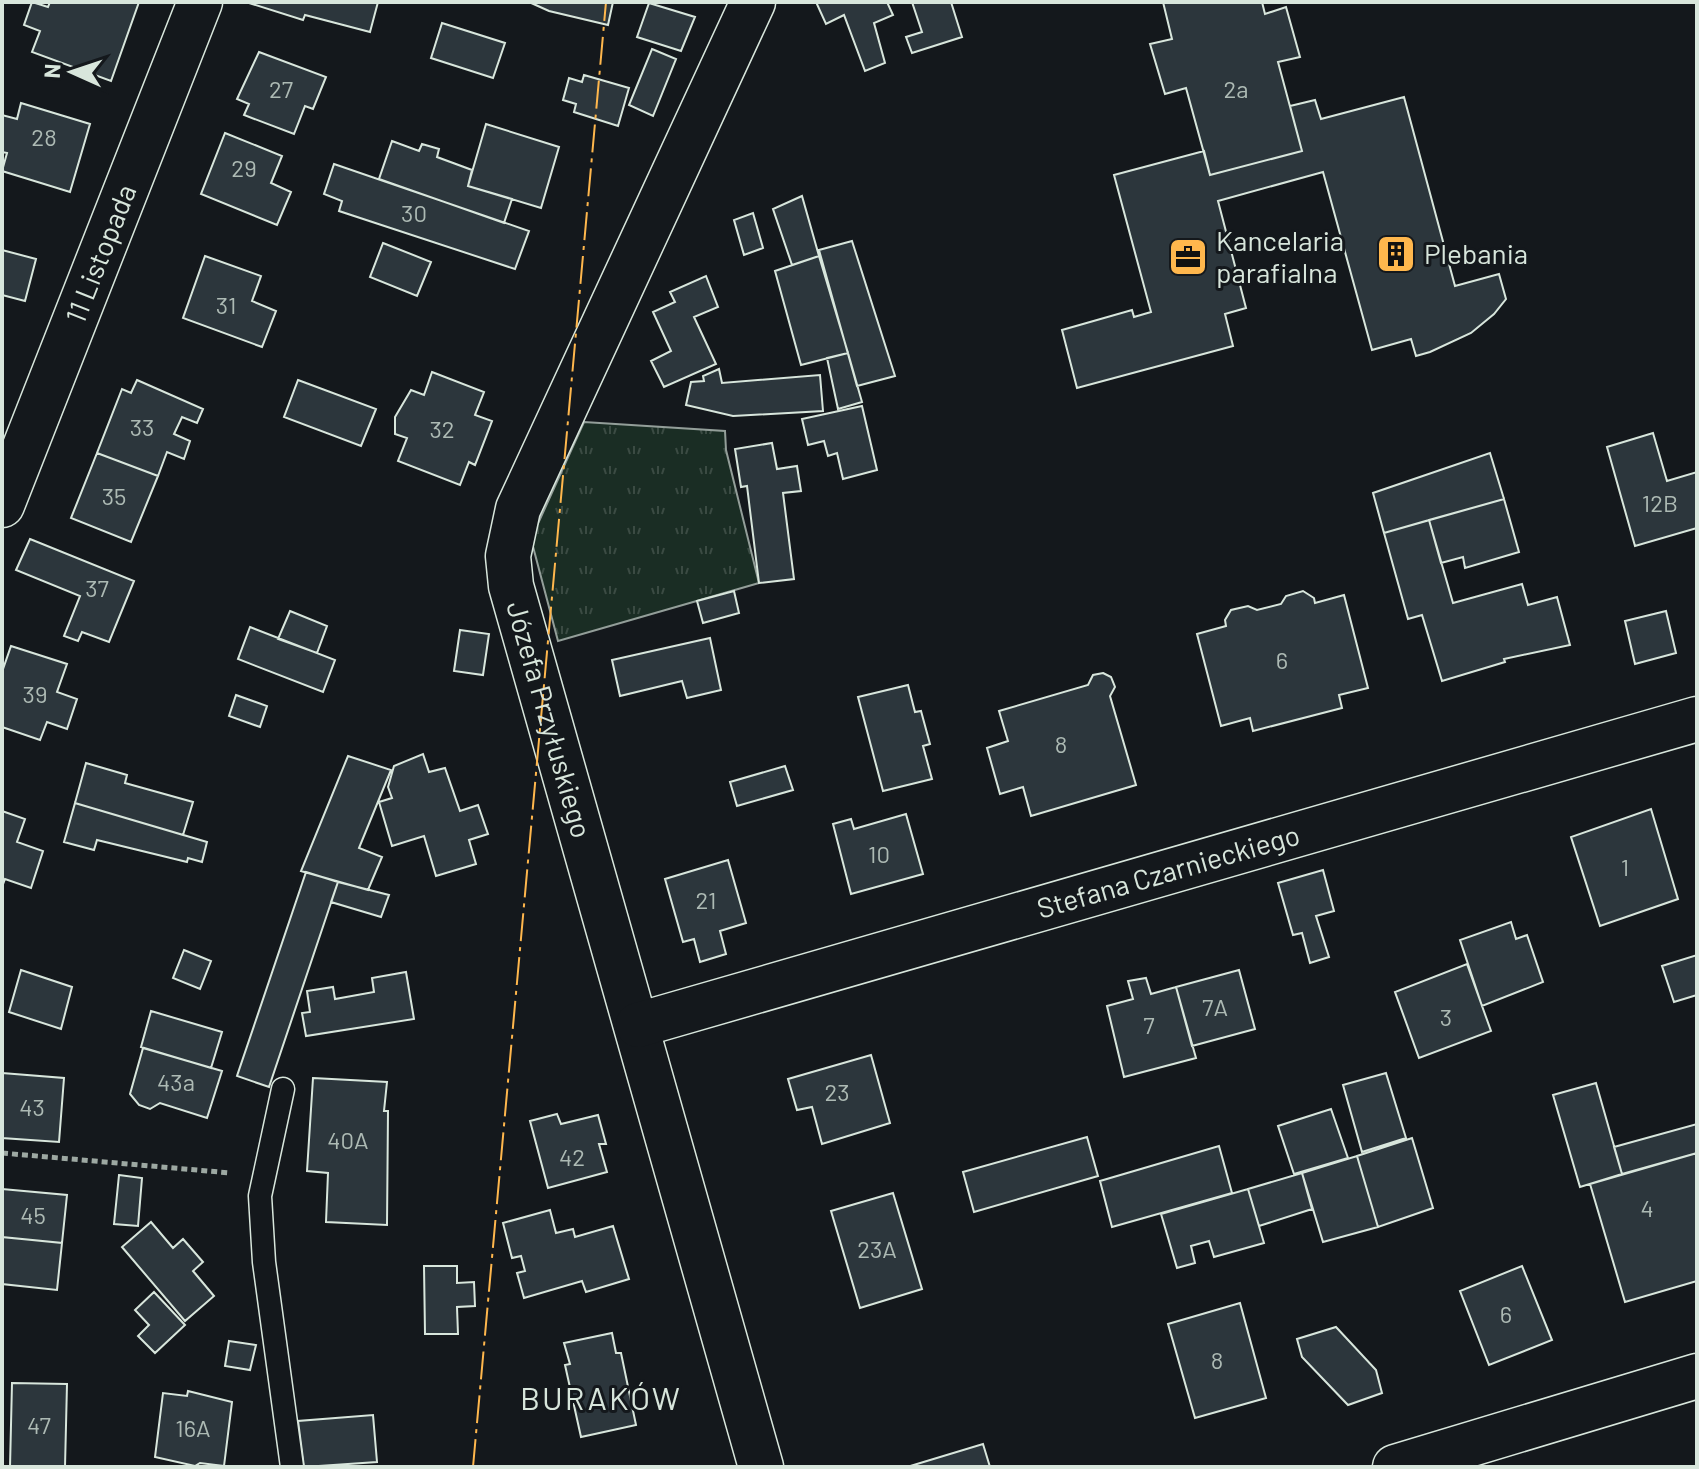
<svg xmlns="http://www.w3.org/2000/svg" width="1699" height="1469" viewBox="0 0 1699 1469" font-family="Barlow,sans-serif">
<defs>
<pattern id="grass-tufts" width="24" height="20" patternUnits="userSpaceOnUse" patternTransform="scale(2)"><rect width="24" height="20" fill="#1a2d24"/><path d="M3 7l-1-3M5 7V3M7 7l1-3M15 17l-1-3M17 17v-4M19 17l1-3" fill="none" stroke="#3b4b43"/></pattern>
</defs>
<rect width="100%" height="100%" fill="#14181c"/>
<path fill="url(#grass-tufts)" stroke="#939e99" stroke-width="2" d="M584,422L725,431L726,450L759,583L558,641L531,539Z"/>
<path fill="#2c363c" stroke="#d8e6dc" stroke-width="2" d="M32,2L48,7L50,2H139L111,81L32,52L40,31L24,25Z
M378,2L370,32L305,15L303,20L249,3Z
M529,2H613L608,25L549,11Z
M816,2H887L893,15L874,23L885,63L865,71L844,15L826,24Z
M912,2H951L962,37L912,53L906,37L922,32Z
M1163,2H1262L1265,14L1286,7L1300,57L1278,62L1302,151L1210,175L1186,88L1165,94L1150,44L1172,39Z
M649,3L695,17L681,51L637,37Z
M442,23L505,43L493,78L431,58Z
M652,49L676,59L653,116L629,105Z
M259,52L326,77L313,109L305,106L294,134L244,115L249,104L237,99Z
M584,75L629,88L618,126L574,112L576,104L563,100L569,78L582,82Z
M1404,97L1455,286L1499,274L1506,299L1494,314L1471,333L1430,352L1416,356L1411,339L1372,350L1323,172L1218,201L1246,308L1225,314L1233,346L1077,388L1062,330L1132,310L1134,317L1151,312L1114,175L1204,151L1210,175L1302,151L1290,106L1315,100L1321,119Z
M21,103L90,124L70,192L2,171L7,153L2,152V115L17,119Z
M486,124L559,147L541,208L468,186Z
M225,133L282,156L271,183L291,192L277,225L201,194Z
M392,141L419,151L422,144L439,149L437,157L472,170L468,186L512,199L504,223L379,179Z
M334,164L529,231L515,269L339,211L342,201L324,194Z
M802,196L819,256L792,265L773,209Z
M753,213L763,248L744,255L734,220Z
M852,241L895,376L857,386L819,250Z
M383,243L431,262L417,296L370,277Z
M2,250L36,259L25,301L2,295Z
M205,256L261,276L252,301L276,311L262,347L183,318Z
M819,256L848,353L801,365L775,271Z
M706,276L718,307L694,317L716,364L664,387L651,361L671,351L653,312L675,302L670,292Z
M848,353L862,402L838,409L827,358Z
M719,369L722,383L820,375L823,411L733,416L686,405L691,382L704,381L703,376Z
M432,372L484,392L475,415L492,421L475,465L469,462L460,485L398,461L407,438L395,434V417L411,390L424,395Z
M137,380L203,409L197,423L182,417L174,434L190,441L184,459L167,452L158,476L97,453L122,389L131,393Z
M298,380L376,409L361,446L284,417Z
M862,406L877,470L843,479L837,453L828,456L824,441L808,445L802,419Z
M1653,433L1667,481L1697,472V528L1635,546L1607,447Z
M772,443L777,469L797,466L801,491L783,493L794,579L759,583L747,486L741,487L735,449Z
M97,453L158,476L131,542L71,518Z
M1490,453L1504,499L1384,533L1373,493Z
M1504,499L1519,552L1465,568L1463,557L1441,563L1429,520Z
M1429,520L1453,603L1522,584L1528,605L1557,597L1570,645L1504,659L1505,662L1442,681L1422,615L1408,619L1384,533Z
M30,539L134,581L109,642L82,632L78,641L64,636L80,596L16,570Z
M734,591L739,613L703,623L697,601Z
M1303,591L1314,598L1315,603L1344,595L1368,688L1339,695L1342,708L1253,731L1250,718L1221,726L1197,634L1226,626L1225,620L1231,610L1248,606L1257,610L1281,604L1286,596Z
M290,611L327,626L317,653L278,639Z
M1666,611L1676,653L1635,664L1625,621Z
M250,627L335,660L323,692L238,659Z
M460,630L489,634L483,675L454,671Z
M710,638L721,690L687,698L682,681L620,696L612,660Z
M11,646L67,664L57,692L77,699L67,729L47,722L40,740L2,727V672Z
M1103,673L1111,677L1115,687L1110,696L1136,785L1031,816L1023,787L1000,794L987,748L1008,741L999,711L1088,685L1093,675Z
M908,685L915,712L921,711L930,744L923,746L932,779L883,791L858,697Z
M236,695L267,706L260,727L229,716Z
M423,754L429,772L445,768L460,811L478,805L488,834L469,840L476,864L436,876L424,836L392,846L379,802L392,798L388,787L394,766Z
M348,756L391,770L359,848L382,857L368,890L301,871Z
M86,763L127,775L125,783L193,802L183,835L75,803Z
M785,766L793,790L737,806L730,782Z
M75,803L207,842L202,862L188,858L187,862L97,840L94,850L64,842Z
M1651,809L1678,899L1600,926L1571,837Z
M2,811L25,819L17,842L43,851L31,888L5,879L2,887Z
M906,814L923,874L851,894L833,824L851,819L854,829Z
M728,860L746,923L720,931L726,954L700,962L694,939L683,942L665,879Z
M1323,870L1334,911L1316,916L1329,957L1310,963L1302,933L1293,935L1278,883Z
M306,872L338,882L269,1087L237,1076Z
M338,882L389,895L381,917L331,902Z
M1511,922L1516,939L1527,935L1543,982L1482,1006L1460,940Z
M184,950L211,961L200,989L173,978Z
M1697,955V995L1674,1002L1662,966Z
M1467,964L1491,1031L1419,1058L1395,992Z
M21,970L72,987L61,1029L9,1012Z
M1239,970L1255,1029L1192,1046L1176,987Z
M406,972L414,1019L306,1036L302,1013L310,1012L307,991L333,987L335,999L374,992L372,978Z
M1146,978L1151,994L1176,987L1196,1058L1124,1077L1107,1006L1133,999L1128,981Z
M151,1011L222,1032L211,1068L141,1047Z
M143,1048L222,1071L207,1118L160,1103L150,1109L139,1105L130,1094Z
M871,1055L890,1123L822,1144L812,1107L797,1110L788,1079Z
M2,1073L64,1078L59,1142L2,1138Z
M1386,1073L1406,1138L1362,1152L1343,1085Z
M313,1078L387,1082L384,1111H388L387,1225L326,1222L328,1173L307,1171Z
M1596,1083L1622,1174L1580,1187L1553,1095Z
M1331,1109L1348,1158L1294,1174L1278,1126Z
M557,1114L561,1124L598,1115L606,1144H599L607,1172L548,1188L530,1121Z
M1697,1124V1153L1622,1174L1614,1147Z
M1087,1137L1098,1176L974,1212L963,1172Z
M1412,1138L1433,1208L1378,1227L1357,1156Z
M1219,1146L1232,1193L1112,1227L1100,1181Z
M1697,1153V1281L1625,1302L1590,1184Z
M1357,1156L1378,1227L1323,1242L1302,1173Z
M1302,1173L1312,1209L1259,1226L1248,1189Z
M119,1175L142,1178L138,1226L114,1224Z
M2,1189L67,1195L62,1243L2,1237Z
M1248,1189L1264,1243L1214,1257L1209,1241L1191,1246L1195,1263L1177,1268L1161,1214Z
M893,1193L922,1289L860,1308L831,1211Z
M550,1210L556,1233L573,1229L575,1237L613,1226L629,1279L586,1292L582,1281L524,1298L517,1273L525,1271L521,1256L512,1258L503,1223Z
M151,1222L173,1248L183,1239L203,1262L193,1271L214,1296L185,1321L122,1247Z
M2,1237L62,1243L57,1290L2,1284Z
M424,1266H457V1283L474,1282L475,1306L457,1307L458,1334H425Z
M1522,1266L1552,1340L1489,1365L1460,1291Z
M154,1292L185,1325L155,1353L138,1336L149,1325L135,1310Z
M1240,1303L1266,1398L1195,1418L1168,1324Z
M1336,1327L1376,1370L1382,1393L1348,1405L1302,1357L1297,1339Z
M612,1333L616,1353H621L636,1425L581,1437L565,1365L570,1364L564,1343Z
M229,1341L256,1345L250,1370L225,1366Z
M12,1383L67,1384L65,1467H10Z
M188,1391L232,1402L224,1466L200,1463L195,1466L155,1457L163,1393L187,1396Z
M373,1415L377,1462L304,1467L298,1421Z
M983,1444L990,1467H907Z"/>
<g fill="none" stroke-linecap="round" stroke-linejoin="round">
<defs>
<path id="lane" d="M283,1089L260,1196L264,1262L292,1467"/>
<g id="street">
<path id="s1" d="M753,2L518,509L508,556L511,586L761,1467"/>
<path id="s2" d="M2,505L200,2"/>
<path id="s3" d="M638,1025L1697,719"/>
<path d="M1395,1467L1697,1376"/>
</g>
</defs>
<use href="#lane" stroke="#d8e6dc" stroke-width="25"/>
<use href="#street" stroke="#d8e6dc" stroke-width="47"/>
<path stroke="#9da8a2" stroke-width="5" stroke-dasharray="6 4" stroke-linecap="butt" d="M2,1153L231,1173"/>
<use href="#lane" stroke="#14181c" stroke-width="22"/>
<use href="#street" stroke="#14181c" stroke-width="44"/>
<path stroke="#ffb74d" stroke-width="2" stroke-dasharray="28 6 4 6" stroke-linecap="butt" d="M473,1467L606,2"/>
</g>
<defs>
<symbol id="building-square" viewBox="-11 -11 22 22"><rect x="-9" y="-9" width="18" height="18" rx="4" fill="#ffb74d" stroke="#14181c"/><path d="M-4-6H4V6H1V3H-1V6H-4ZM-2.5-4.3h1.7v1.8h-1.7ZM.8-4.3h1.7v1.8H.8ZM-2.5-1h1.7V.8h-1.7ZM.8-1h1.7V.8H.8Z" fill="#111"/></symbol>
<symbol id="office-square" viewBox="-11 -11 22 22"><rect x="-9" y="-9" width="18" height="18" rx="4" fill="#ffb74d" stroke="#14181c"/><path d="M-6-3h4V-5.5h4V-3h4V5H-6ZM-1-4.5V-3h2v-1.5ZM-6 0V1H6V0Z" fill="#111"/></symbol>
</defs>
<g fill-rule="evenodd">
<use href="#building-square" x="1374" y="232" width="44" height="44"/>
<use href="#office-square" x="1166" y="235" width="44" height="44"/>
</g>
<g text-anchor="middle" stroke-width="6" stroke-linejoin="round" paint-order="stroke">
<g font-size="24" fill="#adbab4">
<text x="281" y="98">27</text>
<text x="1236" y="98">2a</text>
<text x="44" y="146">28</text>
<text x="244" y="177">29</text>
<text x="414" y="222">30</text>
<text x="226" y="314">31</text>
<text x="142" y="436">33</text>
<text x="442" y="438">32</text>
<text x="114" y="505">35</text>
<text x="1660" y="512">12B</text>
<text x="97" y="597">37</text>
<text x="1282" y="669">6</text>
<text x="35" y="703">39</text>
<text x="1061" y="753">8</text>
<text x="879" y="863">10</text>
<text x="1625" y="876">1</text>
<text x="706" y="909">21</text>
<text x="1215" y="1016">7A</text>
<text x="1446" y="1026">3</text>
<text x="1149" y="1034">7</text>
<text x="176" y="1091">43a</text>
<text x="837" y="1101">23</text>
<text x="32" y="1116">43</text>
<text x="348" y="1149">40A</text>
<text x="572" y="1166">42</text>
<text x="1647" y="1217">4</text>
<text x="33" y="1224">45</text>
<text x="877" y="1258">23A</text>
<text x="1506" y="1323">6</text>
<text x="1217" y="1369">8</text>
<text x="39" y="1434">47</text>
<text x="193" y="1437">16A</text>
</g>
<g font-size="28" fill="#d8e6dc" stroke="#14181c" text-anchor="start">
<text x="1216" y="251">Kancelaria<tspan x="1216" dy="32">parafialna</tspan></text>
<text x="1424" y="264">Plebania</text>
</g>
<g font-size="28" fill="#d8e6dc" stroke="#14181c">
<text dy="10" stroke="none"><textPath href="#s2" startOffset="270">11 Listopada</textPath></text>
<text dy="10" stroke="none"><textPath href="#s1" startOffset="776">Józefa Przyłuskiego</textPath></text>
<text dy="10" stroke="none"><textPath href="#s3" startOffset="552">Stefana Czarnieckiego</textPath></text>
</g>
<g font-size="32" letter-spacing="2" fill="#d8e6dc" stroke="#14181c">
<text x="601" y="1410">BURAKÓW</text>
</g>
</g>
<rect width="1699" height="1469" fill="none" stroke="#d8e6dc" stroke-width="8"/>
<g transform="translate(72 72) rotate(273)" stroke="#14181c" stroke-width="6" paint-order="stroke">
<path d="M0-6L14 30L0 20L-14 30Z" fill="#d8e6dc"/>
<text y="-12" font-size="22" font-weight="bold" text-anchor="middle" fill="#d8e6dc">N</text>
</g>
</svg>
